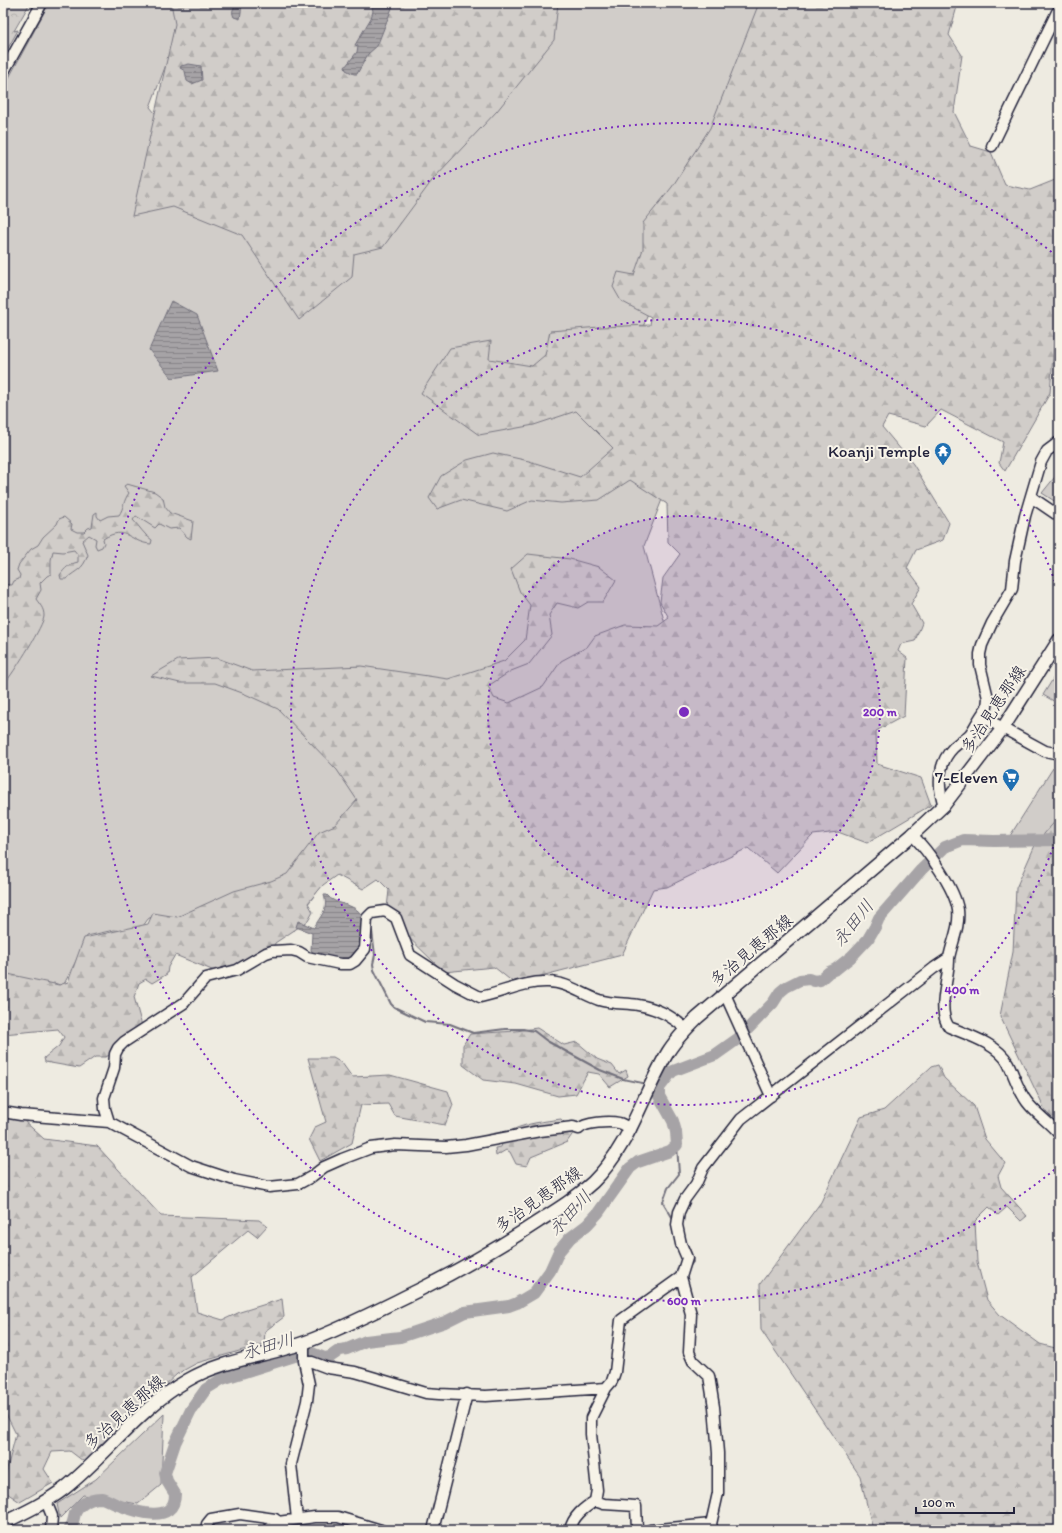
<svg xmlns="http://www.w3.org/2000/svg" width="1062" height="1533" viewBox="0 0 1062 1533" font-family="Itim,'Klee One',sans-serif">
<defs>
<pattern id="forest-firs" width="22" height="20" patternUnits="userSpaceOnUse"><rect width="22" height="20" fill="#d1cdc9"/><path d="M5 1l3.5 6h-7zM16 11l3.5 6h-7z" fill="#b3b0ae"/></pattern>
<pattern id="park-crowns" width="20" height="18" patternUnits="userSpaceOnUse"><rect width="20" height="18" fill="#d1cdc9"/><path d="M2 6a3 3 0 1 1 6 0M12 15a3 3 0 1 1 6 0" fill="none" stroke="#b3b0ae"/></pattern>
<pattern id="water-rules" width="6" height="5" patternUnits="userSpaceOnUse"><rect width="6" height="5" fill="#a6a3a6"/><path d="M0 2.5h6" fill="none" stroke="#878488"/></pattern>
</defs>
<rect width="100%" height="100%" fill="#eeebe1"/>
<filter id="ink" filterUnits="userSpaceOnUse"><feTurbulence type="fractalNoise" baseFrequency=".025" numOctaves="2"/><feDisplacementMap in="SourceGraphic" scale="8" xChannelSelector="R" yChannelSelector="G"/><feConvolveMatrix kernelMatrix="1 2 1 2 8 2 1 2 1" color-interpolation-filters="sRGB"/></filter>
<g filter="url(#ink)">
<path fill="#d1cdc9" stroke="#7a7882" d="M51,3H180L181,25L150,107L258,238L492,3H794L655,296L641,332L682,448L644,546L665,624L330,875L285,934L153,916L148,919L141,929L123,931L114,930L87,936L77,959L63,986L54,983L50,985L3,982V89L47,7Z
M1059,472V504L1042,493Z
M1059,669V704L1043,695Z
M1053,768L1059,771V827L1052,840L1008,839Z
M164,1414L161,1485L138,1504L83,1495L60,1518L57,1504L96,1479Z"/>
<path fill="url(#forest-firs)" stroke="#7a7882" d="M171,3H558L554,40L497,111L434,178L383,247L354,254L352,277L299,320L242,235L173,207L132,216L175,24Z
M759,3H958L949,35L962,55L954,112L971,146L991,152L1005,185L1030,190L1055,180L1059,181V331L1055,332L1050,393L1005,471L999,463L1003,442L941,410L926,426L888,416L882,427L913,464L949,523L943,540L916,550L907,568L921,587L911,604L922,623L915,641L901,644L898,651L907,658L904,716L876,731L877,764L921,778L931,805L867,843L838,832L813,835L777,873L748,848L667,887L653,889L622,955L514,983L494,967L444,972L393,922L387,908L389,890L378,879L363,889L337,875L323,885L308,903L313,912L308,921L275,943L274,948L239,966L217,972L175,955L168,967L167,974L152,983L146,979L139,983L134,997L142,1026L113,1054L105,1057H95L79,1068L45,1062L44,1058L59,1046L64,1037L58,1029L3,1034V973L59,985L68,982L84,938L148,924L153,913L177,917L234,891L271,881L287,874L319,832L335,825L357,800L337,770L278,709L245,694L215,683H180L151,676L178,660L217,658L252,671L361,666L448,679L504,661L525,640L530,605L520,592L511,569L528,554L570,559L599,567L616,580L603,602H588L578,608L557,603L549,615L552,635L529,664L511,671L488,686L494,698L509,703L543,687L561,661L587,647L595,636L625,625L658,626L669,618L660,602L663,578L680,554L668,542L667,504L630,480L599,500L561,503L532,500L507,511L461,500L437,509L429,498L441,476L467,460L493,453L529,461L580,477L613,448L576,411L534,425L479,435L421,393L450,348L491,341L489,359L532,366L545,355L550,331L600,327L650,325L651,317L621,301L613,287L618,272L634,275L643,249V223L672,187L710,128Z
M127,484L155,492L163,498L165,507L170,513L193,521L191,539L187,537L179,528L169,529L159,524L155,528L136,516L133,520C140,527 144,535 152,540L151,544C130,543 127,524 103,539L104,543L102,547L97,549L95,545L96,539L89,535L82,541L88,555C82,571 77,569 66,579H61L60,575C65,568 69,564 78,562V555L74,550L63,552L53,551L51,560V574L47,576L40,583L41,590L36,599C40,605 44,608 44,616C44,625 15,670 8,679L3,680V587L4,584L12,585L14,581L19,579L20,575L17,570L19,564L31,549L38,545L43,537L57,524L59,519L64,517L72,524L71,529L77,532H84L88,528L92,527L94,514L97,512V516L100,520L108,516L119,515C124,508 123,501 129,493L124,486Z
M1059,817V1134L1053,1127L1000,1016L1013,952L1016,888L1036,843Z
M537,1028L564,1045L577,1042L597,1059L612,1065L619,1074L626,1070L628,1076L610,1087L599,1074L588,1072L576,1094L558,1096L516,1084L483,1080L463,1065V1045L470,1034L516,1031Z
M308,1058H333L342,1063L352,1077L390,1075L448,1091L453,1105L445,1125L395,1116L388,1104L361,1105L352,1143L320,1161L309,1139L315,1127L326,1122Z
M938,1065L944,1078L974,1106L985,1139L1005,1163L998,1176L1001,1187L1027,1216L1021,1221L1007,1207L998,1215L989,1207L975,1221L977,1262L987,1300L1000,1315L1040,1344L1059,1349V1530H873L860,1476L761,1330L760,1284L821,1202L861,1117L884,1110L931,1067Z
M3,1115L22,1119L44,1139L97,1146L161,1216L259,1220L267,1226L257,1237L248,1230L192,1277L197,1312L223,1320L240,1312L282,1299L284,1317L265,1331L264,1344L197,1363L177,1374L83,1461L70,1451L52,1452L44,1469L53,1483L20,1502L4,1491L6,1473L16,1434L3,1408Z
M561,1119L574,1132L567,1142L531,1157L527,1166L516,1164L510,1152L506,1150L496,1156L495,1148L501,1147C503,1142 504,1135 508,1133C518,1124 547,1121 561,1119Z
M339,1526L348,1530H278V1528Z"/>
<path fill="url(#park-crowns)" stroke="#7a7882" d="M3,3H30L14,31L18,30L3,57Z"/>
<path fill="url(#water-rules)" stroke="#716f7b" d="M371,3H394L377,46L368,54L357,74H354L346,70L345,67L357,52L358,46L355,45L371,18L373,11Z
M238,4L242,5L240,19L234,17C231,11 233,8 238,4Z
M189,64L201,66L202,80L192,84L187,81L185,71L180,68L181,66Z
M171,301L197,315L218,371L172,378L149,350Z
M324,895H327C335,906 355,902 362,916L360,949L352,957L345,960L313,953L311,950L312,933L296,927L298,921L314,928C320,915 329,911 324,895Z"/>
<g fill="none" stroke-linecap="round" stroke-linejoin="round">
<path stroke="#716f7b" stroke-width="2" d="M370,930L372,931L375,955L373,964L374,970L391,1004L394,1007L425,1022L450,1024L473,1033L505,1029H523L534,1031L547,1041L600,1070L623,1079L647,1084
M655,1085L660,1087
M672,1217L663,1202L668,1188L679,1174L677,1145
M685,1239L692,1256L693,1262L689,1267"/>
<path stroke="#a6a3a6" stroke-width="12" d="M69,1530C77,1520 70,1513 83,1504C88,1500 95,1498 101,1498C107,1499 112,1503 118,1505C136,1512 175,1525 175,1494L167,1481L165,1473L175,1443L191,1410L206,1389L222,1379L301,1354L312,1353L325,1358L330,1357L340,1350L347,1349L366,1341L400,1337L445,1322L465,1312L509,1306L517,1303L534,1293L550,1271L559,1251L570,1238L587,1225L598,1213L630,1168L638,1162L670,1151L677,1145L676,1132L673,1121L659,1096V1088L669,1075L673,1071L715,1055L739,1038L773,1003L780,992L786,987L800,980L809,979L814,981L820,980L829,972L836,969L851,957L868,939L875,927L879,918L921,870L945,847L963,840L994,841L1059,840"/>
<defs>
<path id="minor" d="M3,73L42,3
M992,146L1057,12L1059,11
M1059,442L1047,451L1041,462L1025,516L1015,561L1012,589L992,623L982,645L980,654V665L988,698L987,707L981,716L1045,751L1059,754
M1031,497L1059,516
M944,805C937,786 938,763 953,748C958,743 965,739 970,734C974,729 977,722 981,716
M912,835C928,850 955,889 958,910C960,927 952,942 949,958C949,962 949,966 948,970C946,988 938,1012 949,1027C968,1035 998,1044 1008,1063C1014,1075 1018,1090 1027,1102C1036,1114 1049,1122 1059,1134
M725,994L771,1096
M3,1112L21,1115L109,1122L191,1166L234,1180L269,1187L298,1184L311,1177L324,1167L342,1159L371,1148L395,1145L446,1147L466,1145L540,1131L573,1127L579,1129C585,1122 610,1121 619,1123C623,1124 627,1127 631,1129
M109,1122L105,1109L104,1098L114,1068L115,1054L118,1048L124,1042L184,1003L206,978L237,970L266,953L272,951L291,950L299,952L307,957L340,964H350L355,961L365,949L367,918L372,913L385,911L396,918L410,955L455,984L480,997C502,993 524,981 548,982C566,982 582,994 599,1000C612,1004 625,1003 638,1005C658,1008 672,1016 686,1029
M681,1277L691,1314L689,1352L693,1361L709,1376L714,1407L718,1453V1493L711,1524L713,1530
M304,1361L312,1362L328,1368L355,1372L369,1376L426,1393L439,1394L486,1396L606,1388
M46,1501L52,1516L51,1530
M595,1501L604,1504L636,1506L637,1530
M297,1519L291,1464L307,1401L309,1384L304,1361V1343
M206,1530L207,1524L211,1519L240,1514L275,1519L278,1522
M268,1530L278,1522L315,1517H338L381,1530
M433,1530L467,1394
M570,1530C573,1516 584,1508 595,1501L597,1490L591,1434V1418L606,1388L612,1381L615,1372L621,1320L681,1277L687,1258L681,1244L677,1225L679,1212L685,1199L696,1184L703,1168L741,1119L934,968L949,958
M650,1530L711,1524"/>
<path id="major" d="M3,1523C24,1513 47,1502 65,1488C108,1454 140,1407 188,1380C224,1359 268,1356 306,1342C346,1327 382,1308 419,1290C461,1269 500,1247 539,1221C558,1209 576,1198 593,1182C630,1146 642,1095 668,1052C676,1039 686,1029 697,1018L912,835L944,805L1003,728L1059,640"/>
</defs>
<use href="#minor" stroke="#22223b" stroke-width="13"/>
<use href="#major" stroke="#22223b" stroke-width="15"/>
<use href="#minor" stroke="#f7f3e8" stroke-width="10"/>
<use href="#major" stroke="#f7f3e8" stroke-width="12"/>
</g>
</g>
<circle cx="684" cy="712" r="196" fill="#7b2cbf" fill-opacity=".12"/>
<g fill="none" stroke="#7b2cbf" stroke-width="2" stroke-dasharray="2 4">
<circle cx="684" cy="712" r="196"/>
<path d="M1059 830A393 393 0 1 1 1059 594"/>
<path d="M1059 1166A589 589 0 1 1 1059 258"/>
</g>
<defs>
<symbol id="temple-pin" viewBox="-11 -11 22 30"><path d="M0 17L-7.5 6A9.5 9.5 0 1 1 7.5 6Z" fill="#1f6fb2" stroke="#f7f3e8"/><path d="M0-6L5-2H3V0L6.5 2.5H4V6H1.5V3h-3V6H-4V2.5H-6.5L-3 0V-2H-5Z" fill="#fff"/></symbol>
<symbol id="supermarket-pin" viewBox="-11 -11 22 30"><path d="M0 17L-7.5 6A9.5 9.5 0 1 1 7.5 6Z" fill="#1f6fb2" stroke="#f7f3e8"/><path d="M-6-5.5h2.5l.6 2H6L4.5 2H-2.5L-4.4-4H-6ZM-1.5 3.2a1.3 1.3 0 1 0 .1 0ZM3 3.2a1.3 1.3 0 1 0 .1 0Z" fill="#fff"/></symbol>
</defs>
<g fill-rule="evenodd">
<use href="#temple-pin" x="933" y="441" width="20" height="27"/>
<use href="#supermarket-pin" x="1001" y="767" width="20" height="27"/>
</g>
<g text-anchor="middle" stroke-width="4" stroke-linejoin="round" paint-order="stroke">
<g font-size="17" fill="#22223b" stroke="#f7f3e8" text-anchor="end">
<text x="930" y="457">Koanji Temple</text>
<text x="998" y="783">7-Eleven</text>
</g>
<g font-size="17" fill="#22223b" stroke="#f7f3e8">
<text transform="translate(993 709) rotate(-56)" y="6">多治見恵那線</text>
<text transform="translate(751 950) rotate(-40)" y="6">多治見恵那線</text>
<text transform="translate(538 1199) rotate(-35)" y="6">多治見恵那線</text>
<text transform="translate(124 1412) rotate(-42)" y="6">多治見恵那線</text>
</g>
<g font-size="18" font-style="italic" fill="#504f60" stroke="#f7f3e8">
<text transform="translate(853 923) rotate(-51)" y="6">永田川</text>
<text transform="translate(570 1213) rotate(-47)" y="6">永田川</text>
<text transform="translate(268 1346) rotate(-16)" y="6">永田川</text>
</g>
</g>
<circle cx="684" cy="712" r="6" fill="#7b2cbf" stroke="#f7f3e8" stroke-width="2"/>
<g font-size="12" text-anchor="middle" font-weight="bold" fill="#7b2cbf" stroke="#f7f3e8" stroke-width="4" stroke-linejoin="round" paint-order="stroke">
<text x="880" y="716">200 m</text>
<text x="962" y="994">400 m</text>
<text x="684" y="1305">600 m</text>
</g>
<rect width="1062" height="1533" fill="none" stroke="#f7f3e8" stroke-width="16"/>
<rect x="8" y="8" width="1046" height="1517" fill="none" stroke="#22223b" stroke-width="1.5" filter="url(#ink)"/>
<path d="M916 1507v6h98v-6" fill="none" stroke="#22223b" stroke-width="2"/>
<text x="922" y="1507" font-size="12" fill="#22223b" stroke="#f7f3e8" stroke-width="3" paint-order="stroke">100 m</text>
</svg>
